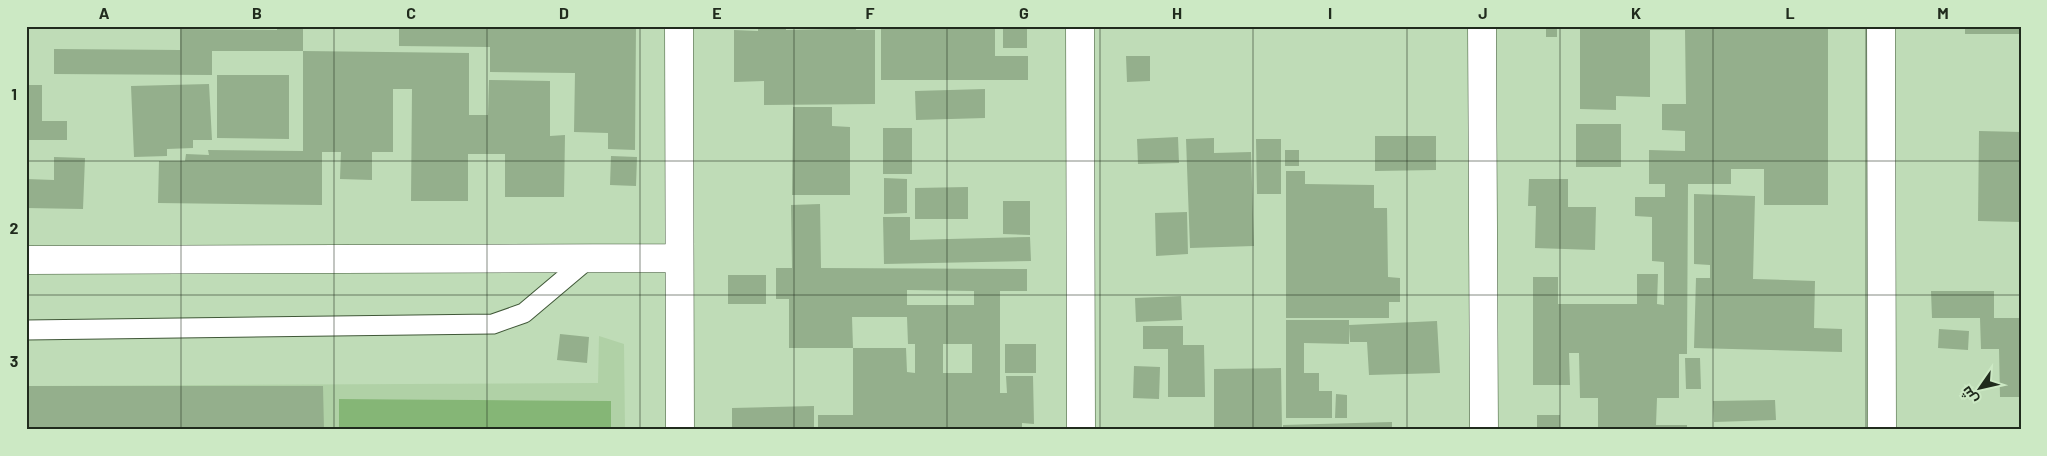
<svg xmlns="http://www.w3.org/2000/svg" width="2047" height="456" viewBox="0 0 2047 456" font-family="Barlow,Cairo,sans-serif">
<rect width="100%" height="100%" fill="#bfdcb7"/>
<path fill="#b0d1a6" d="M599,336L624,344L625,430H611V401L339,399V430H26V386L598,383Z"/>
<path fill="#85b676" d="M339,399L611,401V430H339Z"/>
<path fill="#94af8c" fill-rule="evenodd" d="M277,26H303V51L469,53V115H488L489,80L550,81V136L565,135L564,197H505V154H468V201H411L412,89H393V152H372V180L340,179L341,152H322V205L158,203L159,161H185L186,154L209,155L208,150L303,151V51H212V75L54,74V49L180,50V29L277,30Z
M399,26H636L635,150L608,149V133L574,132L575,73L490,72V47L399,46Z
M758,26H786V30L835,29L834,26H856V30H875V104L764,105V81L734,82V30L758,31Z
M881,26H995V56H1028V80H881Z
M1003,26H1027V48H1003Z
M1546,26H1557V37H1546Z
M1580,26H1828V205H1764V169H1731V184H1688L1687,354H1679V398H1657L1656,425H1687V430H1598V398H1580L1579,353H1569L1570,385H1533V277H1558V304H1637V274H1658L1657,304L1664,305V262L1652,261V217L1635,216V197H1665V184H1649V150L1685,151V131L1662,130V104H1686L1685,30H1650V97L1616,96V110L1580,109Z
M1965,26H2021V34H1965Z
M1126,56H1150V81L1127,82Z
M217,75H289V139L217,138Z
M209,84L212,140H193V148L167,149V156L134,157L131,86Z
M26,85H42V121H67V140H26Z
M985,89V118L916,120L915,91Z
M793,107H832V126L850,127V195H792Z
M1576,124H1621V167H1576Z
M883,128H912V174H883Z
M1979,131L2021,132V222L1978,221Z
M1375,136H1436V170L1375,171Z
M1178,137L1179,163L1138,164L1137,139Z
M1214,138V153L1251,152L1254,246L1190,248L1186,139Z
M1256,139H1281V194H1257Z
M1285,150H1299V166H1285Z
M611,156L637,157L636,186L610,185Z
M54,157L85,158L83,209L26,208V179L54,180Z
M1286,171H1305V184L1374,185V208H1387L1388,277L1400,278V302H1389V318H1286Z
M884,178L907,179V213L884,214Z
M1529,179H1568V207H1596L1595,250L1535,248L1536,206H1528Z
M968,187V219H915V188Z
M1694,194L1755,196L1753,279L1815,281L1814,328L1842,329V352L1694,348L1696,278H1710V265L1694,264Z
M1003,201H1030V235L1003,234Z
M820,204L821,268L1027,269V291H1000V393H1007L1006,376H1033L1034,424L1022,423V430H818V415H853V348H906L907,372L915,373V344H908L907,317H852L853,348H789V299H776V268H792L791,205ZM907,290L974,291V305H907ZM943,344H972V373H943Z
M1187,212L1188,254L1156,256L1155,213Z
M883,217H910V240L1030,237L1031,261L884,264Z
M728,275H766V304H728Z
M1931,291H1994V318H2021V397H2000L1999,349H1981L1980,318H1932Z
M1181,296L1182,320L1136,322L1135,298Z
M1286,320H1349V344L1304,343V373H1319V391H1332V418H1286Z
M1437,321L1440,373L1369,375L1367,342H1350L1349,325Z
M1143,326H1183V345H1204L1205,397H1168V349H1143Z
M1939,329L1969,331L1968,350L1938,348Z
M560,334L589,337L587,363L557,360Z
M1005,344H1036V373H1005Z
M1685,358H1700L1701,389H1686Z
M1134,366L1160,367L1159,399L1133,398Z
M1281,368L1282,430H1214V369Z
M26,386H323L324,430H26Z
M1336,394L1347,395V418H1335Z
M1775,400L1776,420L1714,422L1713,401Z
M814,406V430H732V408Z
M1537,415H1560V430H1537Z
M1392,422V430H1283V425Z"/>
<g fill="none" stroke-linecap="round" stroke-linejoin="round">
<defs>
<path id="lane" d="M26,330L493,324L524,313L588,259"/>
<path id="street" d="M679,26L680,430
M1080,26L1081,430
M1482,26L1484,430
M1881,26L1882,430
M26,260L679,258"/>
</defs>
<use href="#lane" stroke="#405838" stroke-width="21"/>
<use href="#street" stroke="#405838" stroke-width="29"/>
<use href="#lane" stroke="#fff" stroke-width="19"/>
<use href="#street" stroke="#fff" stroke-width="28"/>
</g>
<path fill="none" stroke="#202b1d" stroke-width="1" stroke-opacity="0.55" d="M181,26V430M334,26V430M487,26V430M640,26V430M794,26V430M947,26V430M1100,26V430M1253,26V430M1407,26V430M1560,26V430M1713,26V430M1866,26V430M26,161H2021M26,295H2021"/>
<rect width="2047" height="456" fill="none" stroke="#cce9c4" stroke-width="55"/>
<g transform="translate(1980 388) rotate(236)" stroke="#cce9c4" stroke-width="4" paint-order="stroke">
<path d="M0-4L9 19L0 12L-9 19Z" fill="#202b1d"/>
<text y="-8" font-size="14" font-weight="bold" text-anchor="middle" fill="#202b1d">ش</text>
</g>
<rect x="28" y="28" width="1992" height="400" fill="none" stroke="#202b1d" stroke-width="2"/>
<g font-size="16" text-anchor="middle" font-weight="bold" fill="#202b1d">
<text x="104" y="19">A</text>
<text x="257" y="19">B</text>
<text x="411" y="19">C</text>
<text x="564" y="19">D</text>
<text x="717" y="19">E</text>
<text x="870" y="19">F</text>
<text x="1024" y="19">G</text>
<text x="1177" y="19">H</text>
<text x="1330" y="19">I</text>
<text x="1483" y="19">J</text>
<text x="1636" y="19">K</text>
<text x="1790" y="19">L</text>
<text x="1943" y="19">M</text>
<text x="14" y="100">1</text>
<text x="14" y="234">2</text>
<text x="14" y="367">3</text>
</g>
</svg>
